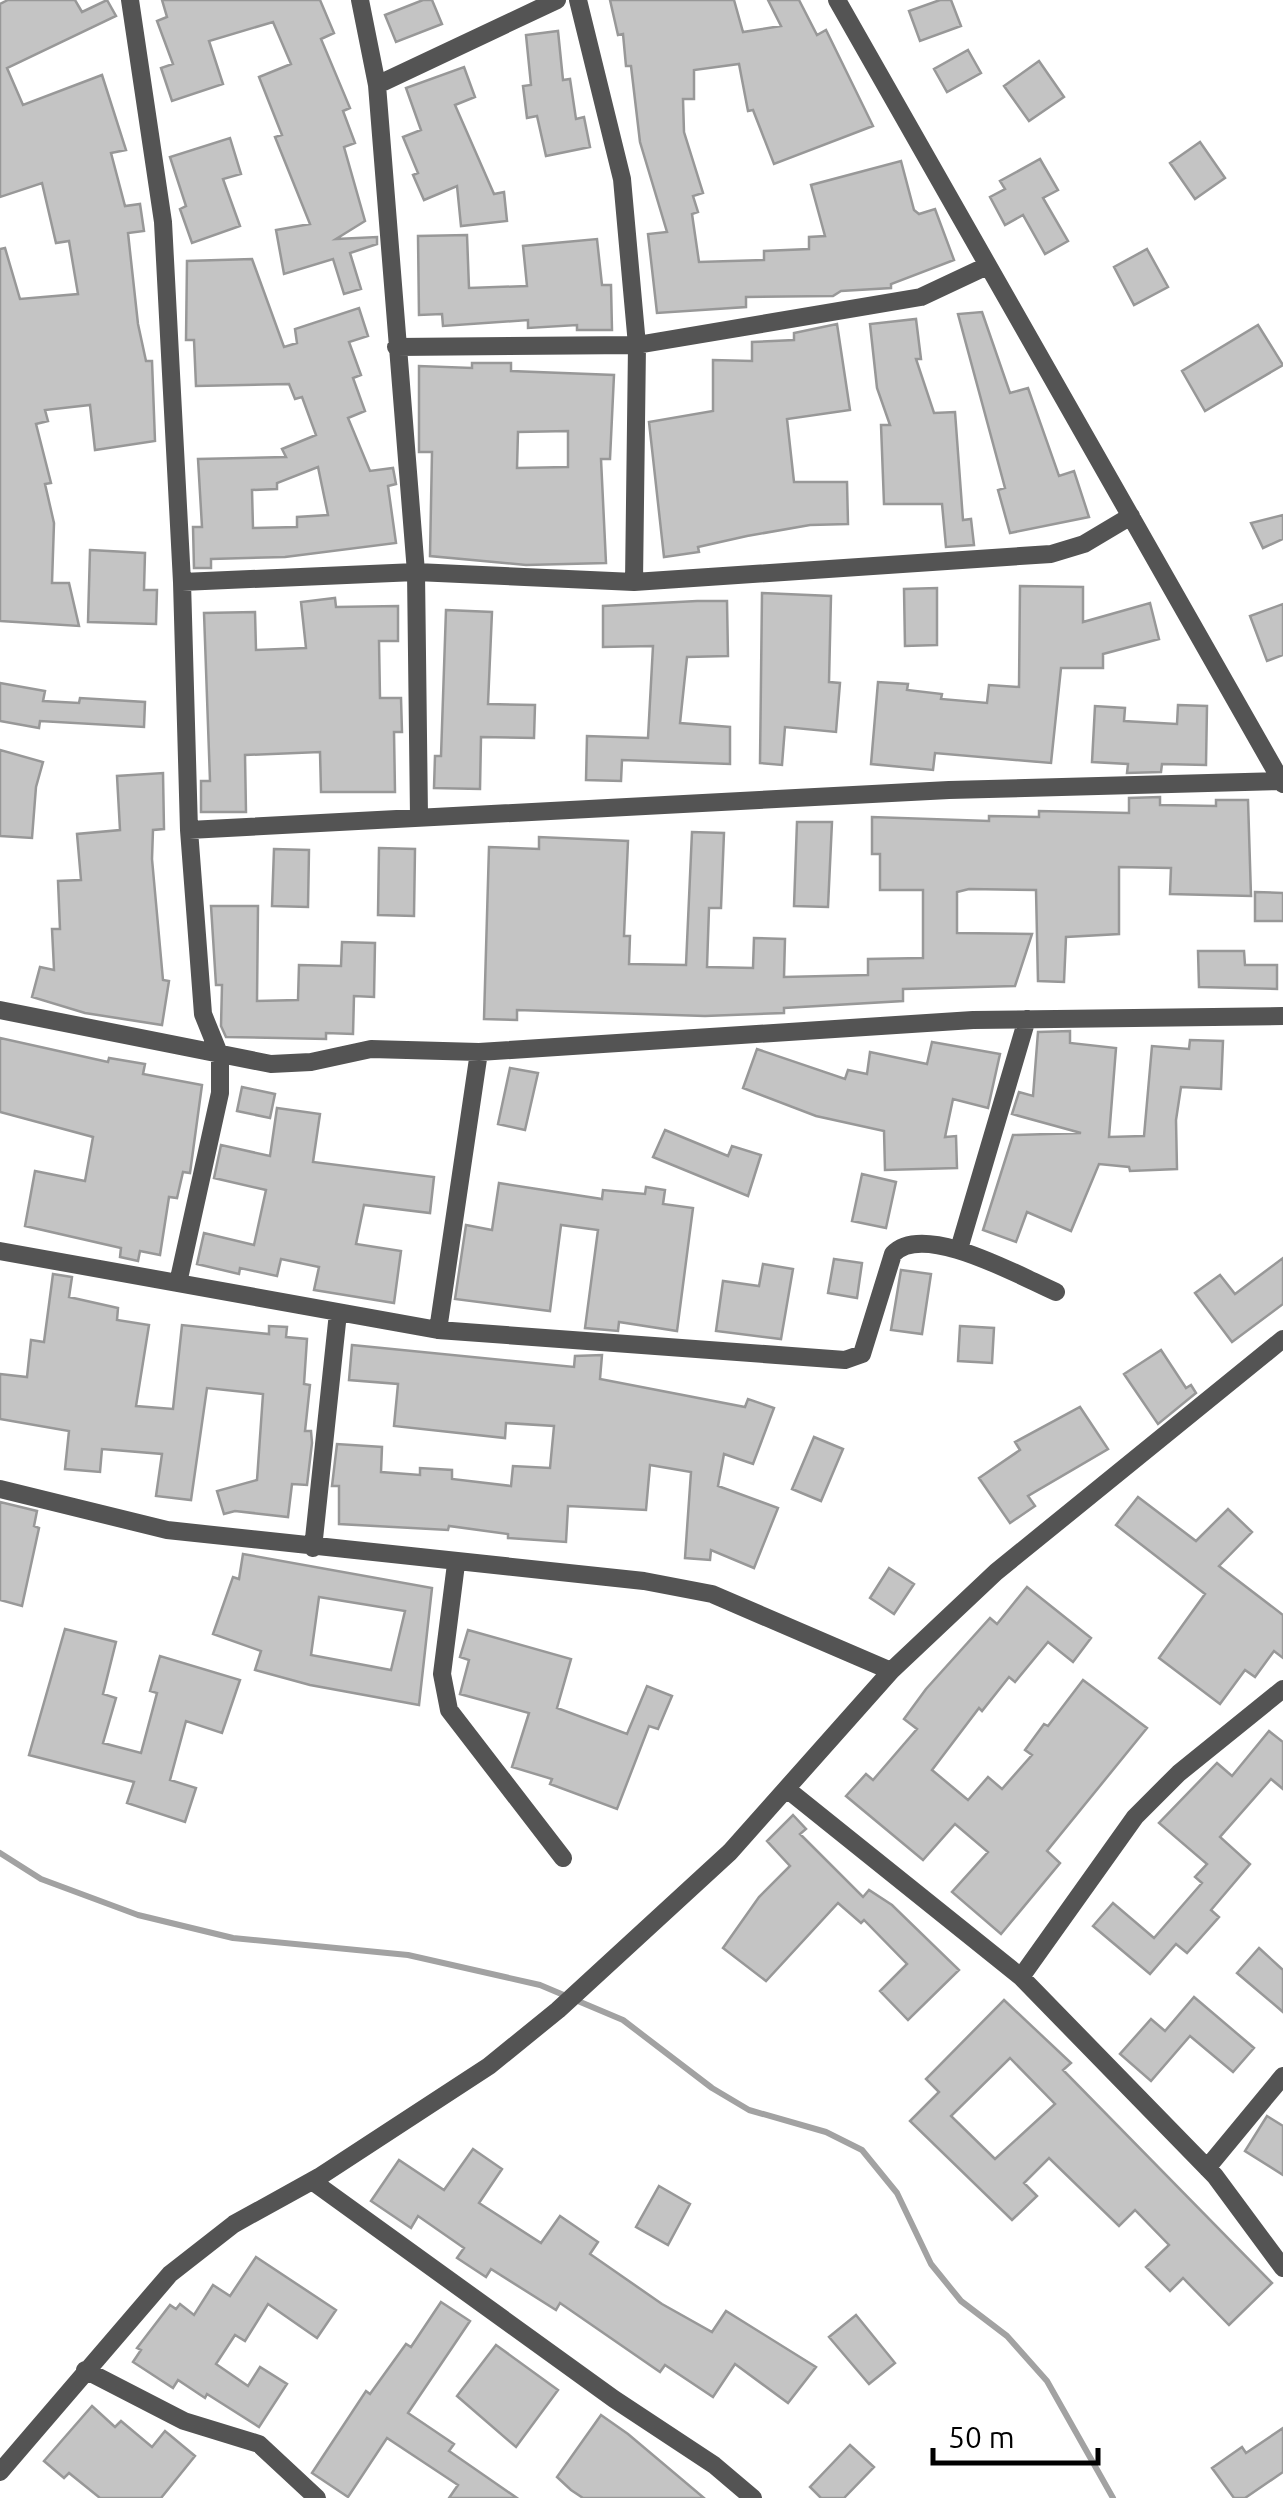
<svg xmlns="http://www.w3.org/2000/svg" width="1283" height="2498" viewBox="0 0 1283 2498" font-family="Ubuntu,sans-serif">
<rect width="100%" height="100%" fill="#fff"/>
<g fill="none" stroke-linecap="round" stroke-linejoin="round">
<path stroke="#a2a2a2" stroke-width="6" d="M0,1853L41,1879L138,1915L233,1938L408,1955L540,1985L623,2020L712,2088L749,2110L826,2132L862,2150L897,2193L931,2264L961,2301L1007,2336L1047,2381L1113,2498"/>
</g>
<path fill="#c4c4c4" stroke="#989898" stroke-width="2.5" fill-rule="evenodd" d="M8,0H75L82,12L107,0L116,16L7,68L23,105L102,75L126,150L111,153L125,206L140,204L144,231L128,233L138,324L146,361H152L155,441L95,450L90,405L45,410L48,421L36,424L51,483L45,484L54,523L52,583H69L79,626L0,621V249L5,248L20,299L78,294L69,241L56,243L42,183L0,197V4Z
M162,0H320L334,33L321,39L350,108L343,111L355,143L344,147L365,221L336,239L377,237V244L350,253L361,289L344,294L333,259L284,274L276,230L310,224L275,137L282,135L259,77L291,64L273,22L209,41L223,84L172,101L161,68L173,64L157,21L167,17Z
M423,0H432L442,24L396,42L385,15Z
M610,0H734L743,32L781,26L768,0H799L817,35L826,30L873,126L774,164L753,110L748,111L739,64L694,70V99H683L684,132L703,193L693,196L698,212L692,214L699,262L764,260V251L809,249V237L825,236L811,185L901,161L914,210L919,214L935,209L954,260L891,284V288L841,291L833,296L746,297V307L657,313L648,234L667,232L640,142L631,66H626L623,34L618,35Z
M940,0H951L961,26L920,41L909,11Z
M558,31L563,80L570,79L576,119L584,117L590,147L546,156L537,116L527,118L523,86L531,85L526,35Z
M968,50L981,73L947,92L934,69Z
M1039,61L1064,97L1029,121L1004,86Z
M464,67L475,97L455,105L494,194L504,192L507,221L461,226L457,186L424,200L413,175L418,173L403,137L421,130L406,88Z
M230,138L241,174L223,179L240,226L192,243L180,209L186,206L170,157Z
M1200,142L1225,178L1195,199L1170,163Z
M1040,159L1058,190L1043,198L1068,241L1045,254L1023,215L1005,225L990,197L1005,189L1000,181Z
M467,235L469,288L527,286L523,246L597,239L602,285H611L612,330H577V325L528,328V320L443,326L442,314L419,315L418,236Z
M1147,249L1168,287L1134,305L1114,267Z
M252,259L284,347L297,343L295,329L359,308L368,336L349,342L361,375L353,378L365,411L348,418L370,471L393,468L396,484L388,486L396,543L285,557L211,559V568H194L193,527H202L198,459L286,457L282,449L316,435L302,397L295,399L289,384L196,386L194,340H186L187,261ZM318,467L328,515L297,517V527L253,528L252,490L277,489V483Z
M982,312L1010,393L1028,388L1059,476L1074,471L1089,517L1010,533L998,490L1005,488L958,314Z
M916,319L921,359H916L934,413L955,412L963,520L971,519L974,545L946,547L942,504H884L881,425H890L877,388L870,324Z
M837,324L850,410L787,419L794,482H847L848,524L810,525L747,536L698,547L699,552L664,557L649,422L713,411V360L752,361V342L794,340V333Z
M1258,325L1283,365L1205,411L1182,371Z
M472,363H511V371L614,375L610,459H601L606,563L526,565L430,556L432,452H419V366L472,368ZM568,431V467L517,468L518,432Z
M1283,515V539L1263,548L1251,523Z
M90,550L145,553L144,590H157L156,624L88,622Z
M1020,586L1083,587V622L1150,603L1159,639L1103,654V668H1061L1051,763L935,753L933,770L871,764L878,682L908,684L907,690L942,694L941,699L987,703L989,685L1019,687Z
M937,588V645L905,646L904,589Z
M762,593L831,596L829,682L840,683L836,732L785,727L782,765L760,763Z
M335,598L336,607L398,606V641H379L380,698H401L402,732H394L395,792H321L320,752L245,755L246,812H201V781H210L204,613L255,612L256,650L306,648L301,602Z
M697,601H727L728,656L687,657L680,723L730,727V764L622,760L621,781L586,780L587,736L648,738L653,646L603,647V606Z
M1283,604V655L1267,661L1250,616Z
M446,610L492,612L488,704L535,705L534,738L481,737L480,789L434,788L435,756H441Z
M0,683L45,691L43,701L79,703L80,698L145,702L144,727L40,721L39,728L0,721Z
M1178,705L1207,706L1206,765L1162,764L1161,772L1127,773L1128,764L1092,762L1095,706L1125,708L1124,721L1177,724Z
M0,750L43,762L36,787L32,838L0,836Z
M163,773L164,829L153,830L152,859L163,980L169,981L162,1025L85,1013L32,997L40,967L54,970L52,929H60L58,881L81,880L77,834L120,830L117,776Z
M1160,797V805L1216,806V800H1248L1251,896L1170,894L1171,868L1119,867V934L1066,937L1064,982L1038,981L1036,890L969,889L957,892V933L1032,934L1015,986L903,989V1001L784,1008V1013L705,1016L517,1010V1020L484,1019L489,847L539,849V837L628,841L624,936H630L629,964L686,965L692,832L724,833L721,908H709L707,967L753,968L754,938L785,939L784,977L868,975V959L923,958V890H880V854H872V817L989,821V816L1039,817V811L1129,813V798Z
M797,822H832L828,907L794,906Z
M379,848L415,849L414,916L378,915Z
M274,849L309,850L308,907L272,906Z
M1255,892L1283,893V921H1255Z
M211,906H258L257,1001L298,1000L299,965L341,966L342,942L375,943L374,997L354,996L353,1034L326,1033V1039L226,1037L221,1026L222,985H216Z
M1198,951H1244L1245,965H1277V989L1199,987Z
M1070,1031V1043L1116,1048L1109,1137L1144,1136L1152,1046L1189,1049L1190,1040L1223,1041L1221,1089L1181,1087L1176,1120L1177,1169L1130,1171L1129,1167L1099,1164L1071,1231L1027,1212L1016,1242L983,1230L1013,1135L1081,1133L1012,1114L1019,1092L1033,1096L1038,1032Z
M0,1038L108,1062L109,1058L145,1064L143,1074L202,1085L190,1173L183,1172L177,1198L169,1197L160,1255L140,1251L138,1261L120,1257L121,1248L25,1226L35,1171L85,1181L93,1137L0,1112Z
M932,1042L1000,1054L988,1108L953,1099L945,1137L956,1136L957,1168L885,1170L884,1131L816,1116L743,1088L757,1049L845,1079L848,1070L867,1074L870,1052L927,1064Z
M510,1068L538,1073L525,1130L498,1124Z
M242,1087L275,1094L270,1118L237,1111Z
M277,1108L320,1114L313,1162L434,1177L430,1213L364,1205L356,1244L401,1251L394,1303L314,1290L319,1267L281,1259L277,1276L240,1268L239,1274L197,1264L204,1233L254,1245L266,1190L214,1178L221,1145L270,1156Z
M665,1130L728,1156L732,1146L761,1155L748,1196L653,1157Z
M862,1174L896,1182L886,1228L852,1221Z
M499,1183L602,1199L603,1190L645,1194L646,1187L665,1190L663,1204L693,1208L677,1331L619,1322L618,1331L585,1328L598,1230L561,1225L550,1311L455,1299L466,1225L492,1230Z
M1283,1258V1304L1232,1342L1195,1293L1220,1275L1235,1294Z
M834,1259L862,1263L857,1298L828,1293Z
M763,1264L793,1269L781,1339L716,1331L723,1281L759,1286Z
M901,1270L931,1274L922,1334L891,1330Z
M53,1274L72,1277L69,1297L118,1308L117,1320L149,1325L136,1406L173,1409L182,1325L269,1334V1326L287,1327L286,1337L307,1339L304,1384L310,1385L305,1431H311L312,1443L307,1485L292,1484L288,1517L235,1511L224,1514L217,1491L257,1480L263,1394L207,1388L191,1500L156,1496L162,1454L102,1449L100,1472L65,1469L69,1431L0,1419V1374L27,1377L31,1340L44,1342Z
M960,1326L994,1328L992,1363L958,1361Z
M352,1345L574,1367L575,1356L602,1355L600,1379L745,1407L748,1399L774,1408L753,1464L724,1454L718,1486L778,1508L754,1568L711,1550L710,1560L685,1558L691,1472L650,1465L646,1510L568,1506L566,1542L508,1538V1534L449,1526L448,1530L339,1524V1486H332L337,1444L382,1447L381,1472L420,1475V1468L452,1470V1479L511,1486L513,1466L550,1468L554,1426L506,1423L505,1438L394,1426L398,1384L349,1380Z
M1161,1350L1186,1388L1191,1385L1196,1393L1158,1424L1124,1374Z
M1080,1407L1108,1449L1028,1496L1035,1506L1010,1523L979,1478L1020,1450L1015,1442Z
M814,1437L843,1449L821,1501L792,1489Z
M1138,1497L1196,1541L1228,1509L1252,1532L1219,1566L1283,1615V1658L1274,1651L1255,1677L1245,1670L1220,1704L1159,1658L1205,1594L1116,1525Z
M0,1502L37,1511L34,1526L39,1528L22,1606L0,1600Z
M243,1554L432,1588L419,1705L310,1685L255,1670L261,1651L213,1634L233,1577L239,1579ZM319,1597L405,1611L391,1670L311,1655Z
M889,1568L914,1584L894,1614L870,1598Z
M1027,1587L1091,1638L1073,1662L1048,1642L1015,1682L1009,1677L982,1711L979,1708L932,1770L968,1800L988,1777L1002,1789L1032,1755L1025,1750L1044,1724L1048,1726L1083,1680L1147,1728L1047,1851L1060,1863L1001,1934L952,1892L988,1852L955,1824L923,1860L846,1796L866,1774L873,1780L917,1729L904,1719L926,1689L990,1618L997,1624Z
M65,1629L116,1642L103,1694L116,1698L103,1743L141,1753L157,1693L150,1691L160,1656L240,1680L222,1733L186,1721L170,1780L196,1788L185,1822L127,1803L134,1782L29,1755Z
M468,1630L571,1659L557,1708L627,1734L647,1686L672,1696L658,1729L649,1726L617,1809L550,1784L552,1779L512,1767L529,1713L460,1694L469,1660L460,1657Z
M1269,1731L1283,1742V1789L1271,1779L1220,1837L1250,1864L1211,1910L1219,1917L1187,1953L1176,1944L1150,1974L1093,1926L1113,1903L1154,1938L1202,1883L1195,1877L1207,1864L1159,1823L1217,1763L1232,1776Z
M793,1815L806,1829L800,1834L863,1897L869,1890L892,1905L959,1970L908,2020L880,1991L907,1964L864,1920L861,1923L838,1903L766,1981L723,1948L759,1897L790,1866L767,1841Z
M1259,1948L1283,1970V2012L1237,1973Z
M1194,1997L1254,2048L1233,2072L1190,2036L1151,2081L1120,2054L1151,2019L1165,2031Z
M1004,2000L1071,2063L1063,2070L1272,2283L1229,2325L1183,2278L1170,2291L1146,2267L1169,2245L1135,2210L1119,2226L1049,2158L1024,2183L1037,2196L1012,2220L910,2121L939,2092L926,2079ZM1010,2058L1055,2104L995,2159L951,2116Z
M1267,2116L1283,2126V2175L1245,2151Z
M473,2149L502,2169L479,2203L541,2243L560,2216L598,2242L590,2254L662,2304L712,2332L726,2311L816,2367L788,2403L735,2364L713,2397L665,2365L660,2372L560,2303L556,2310L491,2269L486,2277L457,2258L464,2248L418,2216L411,2228L371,2201L399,2160L444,2190Z
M659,2186L690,2204L668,2245L636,2227Z
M256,2257L336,2310L317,2338L268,2304L245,2341L235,2335L216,2364L248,2386L260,2367L287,2384L259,2427L207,2394L205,2398L178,2380L173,2388L133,2362L141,2350L137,2348L170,2305L176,2309L180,2304L194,2315L213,2285L230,2296Z
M441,2302L470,2321L408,2413L454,2444L449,2451L517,2498H449L458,2485L387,2438L348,2497L312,2473L366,2391L370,2394L406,2344L411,2347Z
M856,2315L895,2363L869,2384L829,2337Z
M496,2345L558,2390L516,2447L457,2396Z
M92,2406L115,2427L121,2421L152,2447L165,2431L195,2456L161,2498H100L69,2473L64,2478L44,2461Z
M601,2415L628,2434L704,2498H583L571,2490L557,2477Z
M1283,2428V2472L1245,2498H1234L1212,2468L1242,2447L1246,2453Z
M850,2445L874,2467L844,2498H821L810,2487Z"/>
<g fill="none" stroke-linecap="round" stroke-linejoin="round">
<path stroke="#545454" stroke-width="18" d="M130,0L163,222L182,582L189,830L203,1014L220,1056V1093L178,1283
M360,0L377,85L416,572L419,817
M578,0L622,179L637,345L634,582
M837,0L1283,784
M377,85L557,0
M396,347L637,345L921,297L987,266
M182,582L416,572L634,582L1051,554L1084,544L1131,516
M189,830L949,790L1281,781
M0,1010L271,1064L311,1062L371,1049L479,1052L973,1020L1283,1016
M959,1249L1027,1019
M0,1251L438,1330L845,1360L862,1354L893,1254C924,1221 1021,1277 1056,1292
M438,1330L479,1052
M0,1489L167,1530L644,1581L712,1594L891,1671
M313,1548L338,1313
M456,1564L442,1674L449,1710L563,1858
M788,1790L1021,1977L1215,2176L1283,2268
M1021,1977L1135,1817L1179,1773L1283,1689
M1207,2168L1283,2076
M312,2181L614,2399L714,2465L753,2498
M85,2370L184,2421L259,2444L317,2498
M0,2472L170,2274L234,2224L319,2177L489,2066L558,2010L730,1852L891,1671L996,1572L1283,1339"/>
</g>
<path d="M933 2448v15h165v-15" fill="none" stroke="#000000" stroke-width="5"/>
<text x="948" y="2448" font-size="30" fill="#000000" stroke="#ffffff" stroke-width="8" paint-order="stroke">50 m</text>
</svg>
